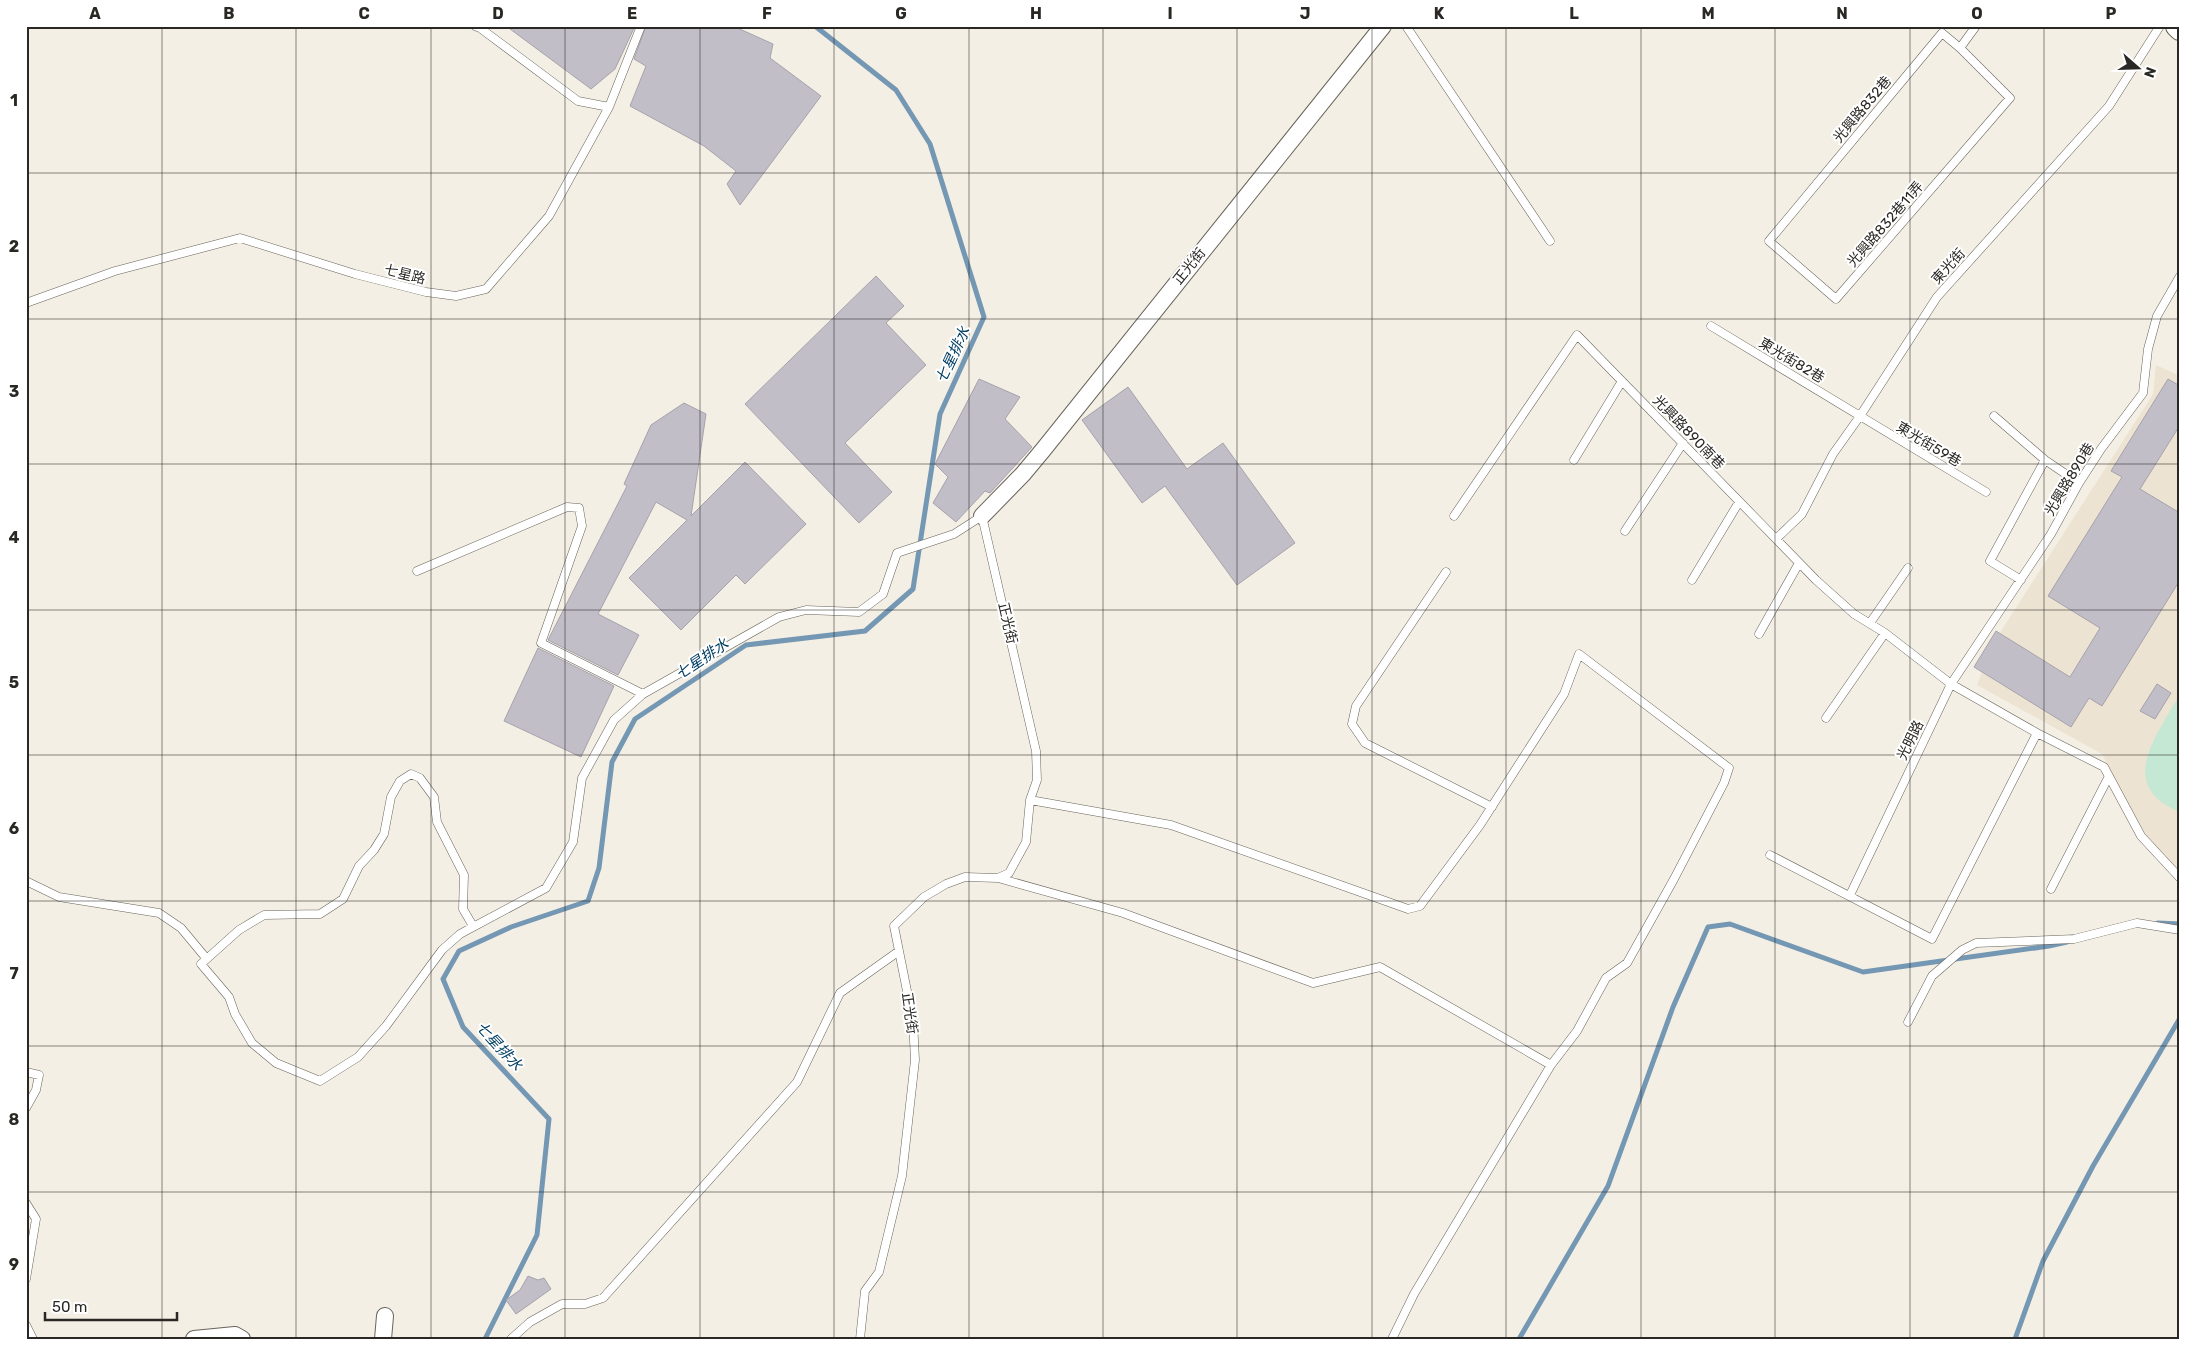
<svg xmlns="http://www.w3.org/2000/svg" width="2206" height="1365" viewBox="0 0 2206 1365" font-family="Rubik,'Noto Sans TC',sans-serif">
<rect width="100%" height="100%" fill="#f4efe4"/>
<path fill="#ede3d2" d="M2156,365L2180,376V867H2175L2150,841L2132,812L2102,754L1977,685L1992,645L2153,394Z"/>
<path fill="#c4e8d3" d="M2180,694V812C2115,786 2157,735 2180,694Z"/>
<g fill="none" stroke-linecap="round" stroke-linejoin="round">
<path stroke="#7497b3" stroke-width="5" d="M2158,923L2180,924
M485,1339L537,1235L549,1119L463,1027L443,979L459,951L511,927L588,901L599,868L612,762L635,719L746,645L865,631L913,589L940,414L984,317L930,144L896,90L815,26
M1519,1339L1608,1186L1673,1007L1708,927L1730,924L1863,972L2049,946L2067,942
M2015,1339L2043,1261L2093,1166L2180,1018"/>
</g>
<path fill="#c2bec8" stroke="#a6a2ac" d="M506,26H635L615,69L591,89Z
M646,26H733L773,44L770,58L821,96L740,205L727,184L736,171L704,146L630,106L646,66L634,59Z
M876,276L904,306L886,323L926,365L845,443L892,492L859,523L745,404Z
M979,379L1020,397L1005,419L1032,447L990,493L985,491L956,522L933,503L948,477L935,464Z
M2168,379L2180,386V425L2140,489L2180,513V580L2102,706L2089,698L2071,727L1974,667L1996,631L2070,677L2100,628L2048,596L2122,477L2111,471Z
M1128,387L1187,469L1223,443L1295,543L1237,585L1165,486L1142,503L1082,420Z
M684,403L706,414L691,516L745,462L806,524L745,584L736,575L681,630L629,578L687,520L656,502L598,614L639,635L618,675L548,640L627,486L624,484L651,425Z
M538,648L614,686L581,757L504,721Z
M2157,684L2171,693L2155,719L2140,711Z
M528,1276L538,1280L544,1278L551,1289L516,1314L506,1300L520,1290Z"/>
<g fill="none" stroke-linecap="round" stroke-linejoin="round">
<defs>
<path id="service" d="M475,26L480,28L578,101L609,107
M1406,26L1550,241
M1960,48L2010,98L1836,299L1769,241L1942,33L1960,48L1976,26
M26,303L115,271L240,238L355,274L426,292L456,296L486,289L549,216L609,107L641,26
M1711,326L1986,492
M1994,416L2045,460L2079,483
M1574,460L1622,381
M1454,516L1577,335L1816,580L1854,614L1885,633L1951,684L2051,534L2079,483L2101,449L2143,393L2148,349L2157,316L2180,276
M1625,531L1683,443
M1776,539L1802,514L1833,454L1860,416L1937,297L2109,106L2160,26
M417,571L567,507L579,508L582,526L541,643L643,694
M1446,572L1356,706L1352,724L1365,743L1492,807
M1692,580L1739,502
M2021,580L1990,561L2045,460
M1870,623L1908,568
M1759,634L1799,563
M1826,718L1885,633
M1030,800L1171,825L1408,909L1420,906L1480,825L1564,694L1579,654L1729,768L1724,783L1674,879L1627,963L1606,978L1577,1031L1551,1065L1414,1294L1392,1339
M1770,855L1932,939L2037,733
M998,878L1123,913L1313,983L1380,967L1551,1065
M26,881L59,897L159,913L181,928L206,958
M2051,889L2108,778
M1850,895L1951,684L2037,733L2104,767L2141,836L2180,878
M473,926L463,909L464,875L437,822L434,797L420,778L411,774L400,781L391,797L384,834L374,850L359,866L343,899L320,914L264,915L239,930L201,964L229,997L235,1014L252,1043L276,1063L320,1081L358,1057L386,1026L442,950L460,934L546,888L573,842L582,778L614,720L643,694L779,617L806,610L859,612L883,594L897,553L954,534L982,516L1036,751L1037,780L1030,800L1026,842L1009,873L998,878L965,877L946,884L924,897L894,926L913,1021L915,1060L902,1176L879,1272L865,1291L860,1339
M1908,1022L1932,976L1962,950L1976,943L2074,939L2137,923L2180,930
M26,1072L39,1075L36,1090L26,1108
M26,1203L36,1219L26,1279
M26,1325L33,1339
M511,1339L530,1322L562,1304H585L603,1298L797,1082L840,993L899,951"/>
<path id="minor" d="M982,516L1023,474L1043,450L1383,26
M194,1339L235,1335L242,1339
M383,1339L385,1316"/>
<path id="secondary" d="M2177,26L2180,29"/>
</defs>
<use href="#service" stroke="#69645b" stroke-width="9"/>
<use href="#minor" stroke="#69645b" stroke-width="18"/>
<use href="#secondary" stroke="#69645b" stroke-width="24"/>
<use href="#service" stroke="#fff" stroke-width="8"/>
<use href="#minor" stroke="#fff" stroke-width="16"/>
<use href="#secondary" stroke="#fff" stroke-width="22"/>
</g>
<path fill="none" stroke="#2a2824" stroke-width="1" stroke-opacity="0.55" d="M162,26V1339M296,26V1339M431,26V1339M565,26V1339M700,26V1339M834,26V1339M969,26V1339M1103,26V1339M1237,26V1339M1372,26V1339M1506,26V1339M1641,26V1339M1775,26V1339M1910,26V1339M2044,26V1339M26,173H2180M26,319H2180M26,464H2180M26,610H2180M26,755H2180M26,901H2180M26,1046H2180M26,1192H2180"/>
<g text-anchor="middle" stroke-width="4" stroke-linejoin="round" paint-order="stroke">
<g font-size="14" fill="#2a2824" stroke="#fff">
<text transform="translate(1862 109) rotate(-50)" y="5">光興路832巷</text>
<text transform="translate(1885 224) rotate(-49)" y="5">光興路832巷11弄</text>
<text transform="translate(1189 266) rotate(-51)" y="5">正光街</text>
<text transform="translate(1948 266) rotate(-48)" y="5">東光街</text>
<text transform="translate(405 274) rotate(14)" y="5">七星路</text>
<text transform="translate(1792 360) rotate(31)" y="5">東光街82巷</text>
<text transform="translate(1689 432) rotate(46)" y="5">光興路890南巷</text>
<text transform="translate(1929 444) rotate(31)" y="5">東光街59巷</text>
<text transform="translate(2069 479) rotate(-59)" y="5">光興路890巷</text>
<text transform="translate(1008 623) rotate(77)" y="5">正光街</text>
<text transform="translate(1910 740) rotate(-64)" y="5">光明路</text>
<text transform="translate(910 1013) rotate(82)" y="5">正光街</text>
</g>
<g font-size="15" font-style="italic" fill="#003e64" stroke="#fff">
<text transform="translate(953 355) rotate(-65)" y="5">七星排水</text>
<text transform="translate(702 659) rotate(-34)" y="5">七星排水</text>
<text transform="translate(499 1046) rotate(47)" y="5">七星排水</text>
</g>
</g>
<rect width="2206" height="1365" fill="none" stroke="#ffffff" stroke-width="55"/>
<g transform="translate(2138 68) rotate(110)" stroke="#ffffff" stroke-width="4" paint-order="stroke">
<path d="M0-4L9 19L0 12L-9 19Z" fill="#2a2824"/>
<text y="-8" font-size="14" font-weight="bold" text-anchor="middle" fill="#2a2824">N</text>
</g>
<path d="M45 1312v8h132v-8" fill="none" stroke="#2a2824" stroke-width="2.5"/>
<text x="52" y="1312" font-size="15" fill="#2a2824" stroke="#ffffff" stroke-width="4" paint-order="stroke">50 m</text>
<rect x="28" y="28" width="2150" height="1310" fill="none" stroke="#2a2824" stroke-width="2"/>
<g font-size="16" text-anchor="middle" font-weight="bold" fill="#2a2824">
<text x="95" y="19">A</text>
<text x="229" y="19">B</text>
<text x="364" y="19">C</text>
<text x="498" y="19">D</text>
<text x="632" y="19">E</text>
<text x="767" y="19">F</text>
<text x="901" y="19">G</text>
<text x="1036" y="19">H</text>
<text x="1170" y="19">I</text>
<text x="1305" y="19">J</text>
<text x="1439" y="19">K</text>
<text x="1574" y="19">L</text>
<text x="1708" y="19">M</text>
<text x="1842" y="19">N</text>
<text x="1977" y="19">O</text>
<text x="2111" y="19">P</text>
<text x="14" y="106">1</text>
<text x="14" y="252">2</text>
<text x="14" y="397">3</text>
<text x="14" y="543">4</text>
<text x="14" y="688">5</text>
<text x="14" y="834">6</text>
<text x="14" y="979">7</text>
<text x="14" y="1125">8</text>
<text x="14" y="1270">9</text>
</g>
</svg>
